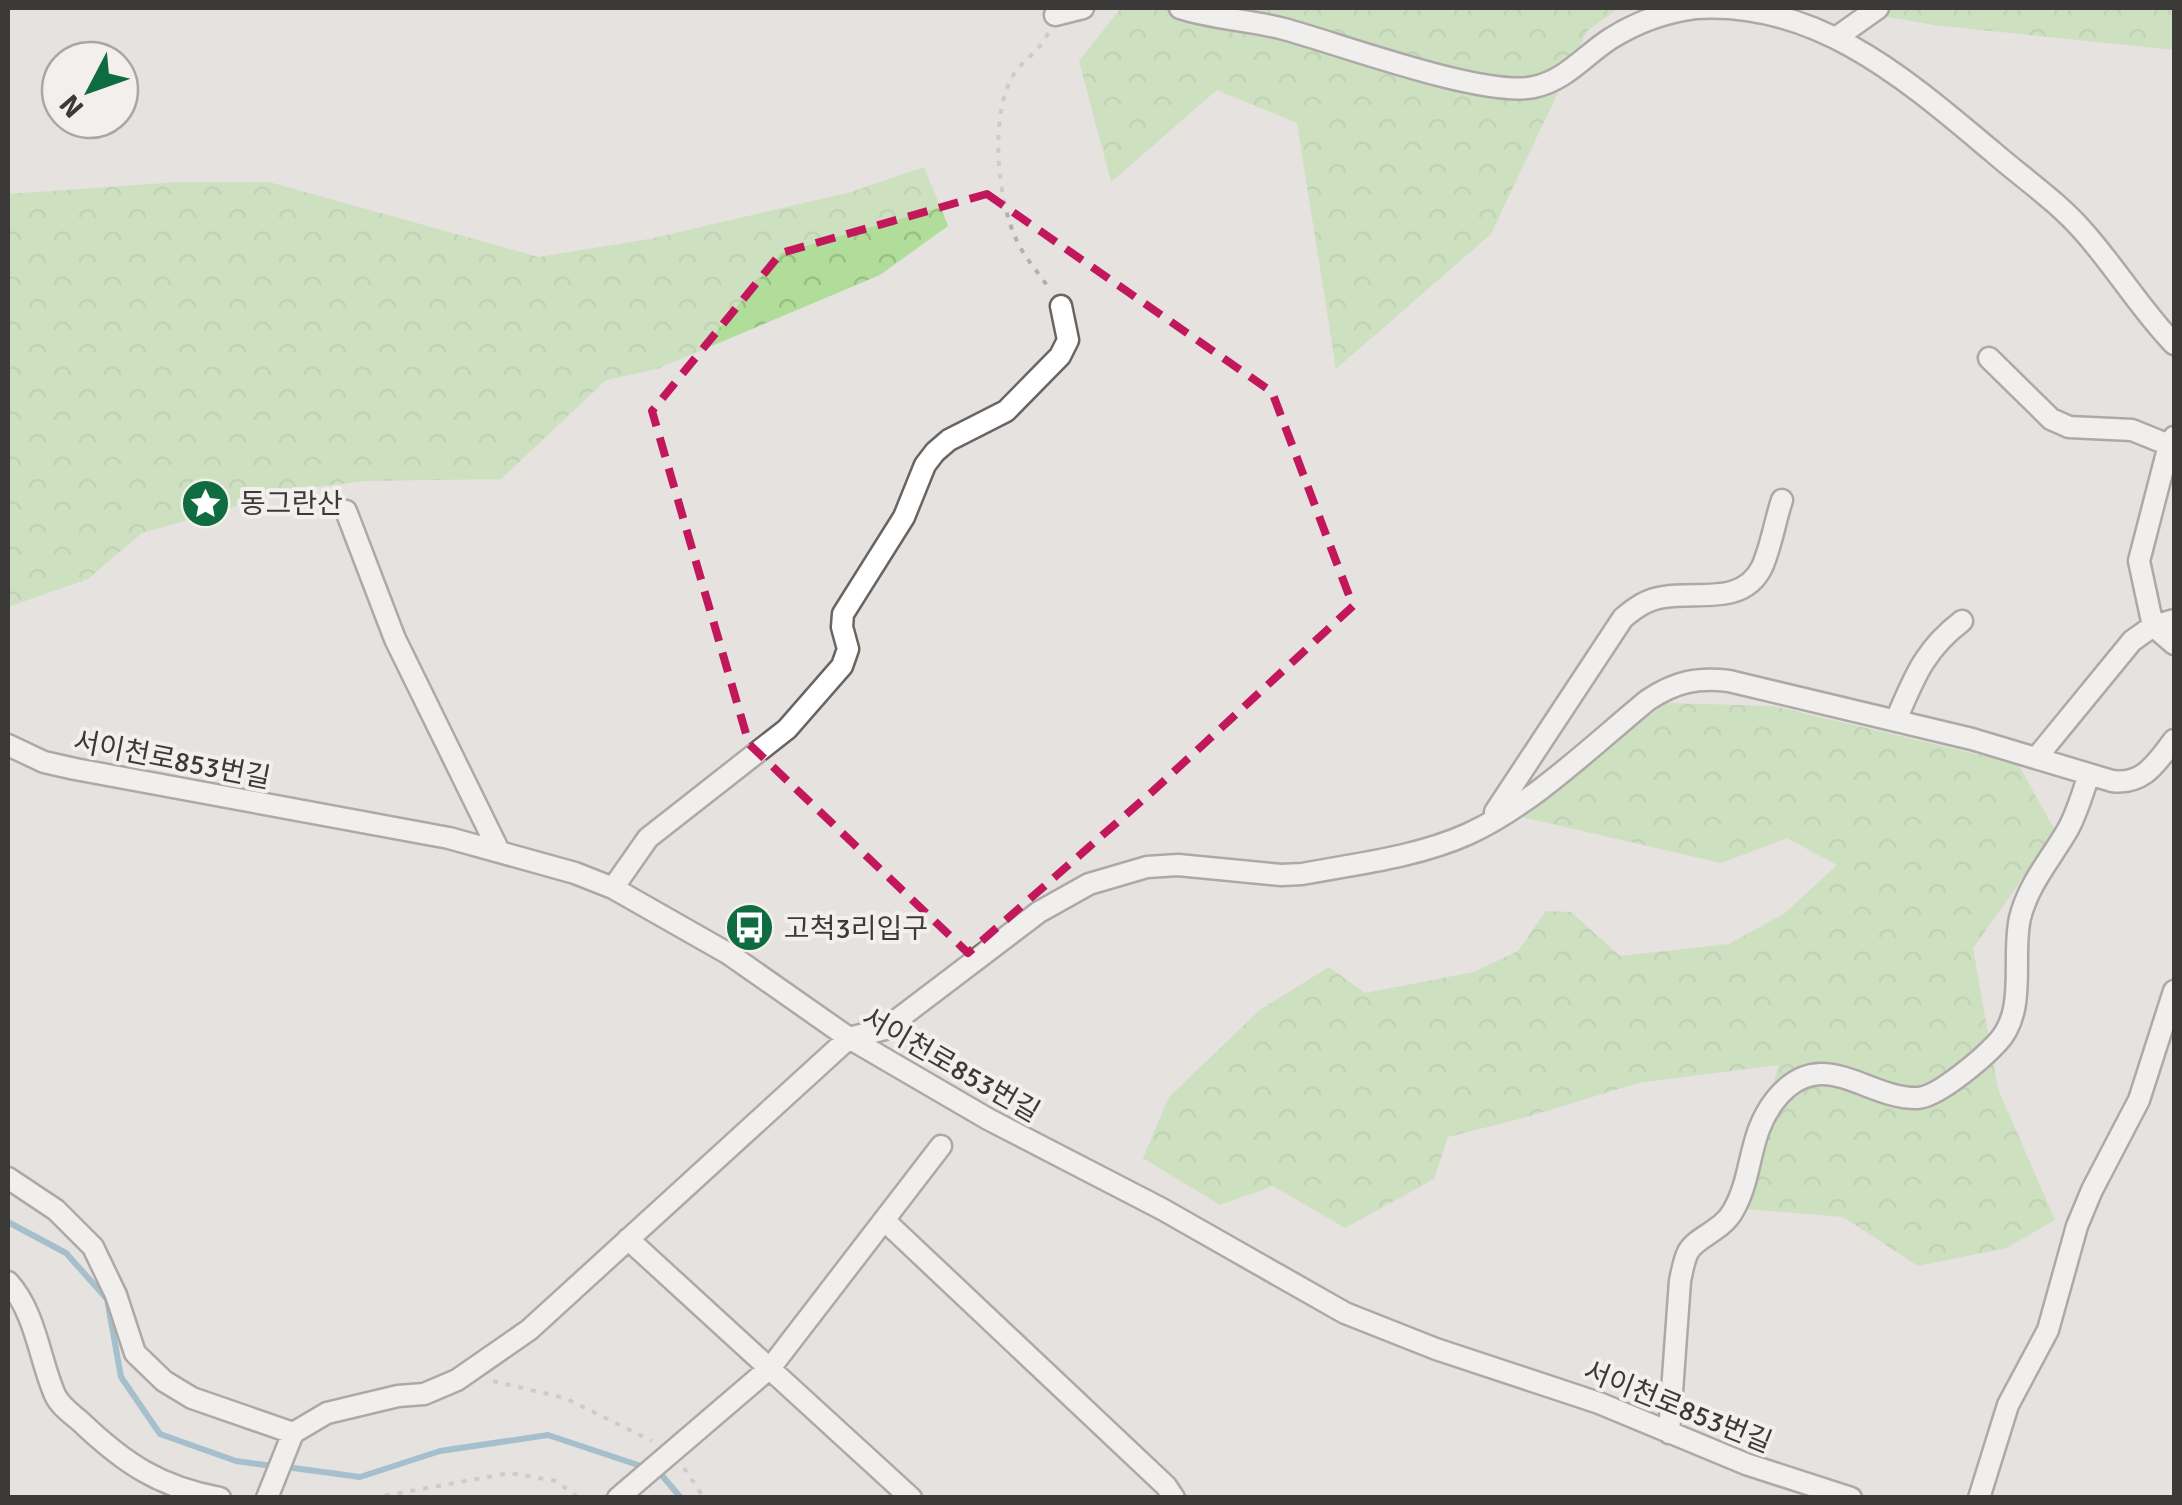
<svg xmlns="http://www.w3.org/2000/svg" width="2182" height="1505" viewBox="0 0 2182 1505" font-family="Signika,'Noto Sans KR',sans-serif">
<defs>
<pattern id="forest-crowns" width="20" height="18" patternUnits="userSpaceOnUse" patternTransform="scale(2.5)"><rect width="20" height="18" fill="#b0de9a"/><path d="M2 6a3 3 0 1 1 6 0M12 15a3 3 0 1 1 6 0" fill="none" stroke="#98bf85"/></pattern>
</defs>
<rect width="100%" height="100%" fill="#e5e2e0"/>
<path fill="url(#forest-crowns)" d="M1121,8H1619L1587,31L1491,234L1336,369L1297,123L1217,90L1111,182L1079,61Z
M1838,8H2174V50L1934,25Z
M924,167L948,226L880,275L657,369L606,380L501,479L366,481L293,490L142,533L88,579L8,607V194L180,182H269L539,257L649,239L851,192Z
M1666,703L1774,706L2018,764L2056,832L1973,948L1998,1089L2055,1220L2006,1248L1918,1266L1843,1217L1747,1209L1778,1065L1638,1083L1527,1117L1448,1137L1434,1179L1345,1228L1273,1186L1220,1205L1143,1158L1169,1097L1261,1009L1329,967L1365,993L1474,972L1518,951L1546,911L1571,912L1620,956L1729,944L1785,913L1837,865L1787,838L1721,863L1518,816Z"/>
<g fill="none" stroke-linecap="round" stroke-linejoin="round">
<path stroke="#5795b4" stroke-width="6" d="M8,1222L66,1253L107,1299L121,1377L160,1434L236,1461L273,1466
M286,1467L360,1477L440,1451L548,1435L659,1472L681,1498"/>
<defs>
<path id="minor" d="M1180,8C1214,19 1250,20 1284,29C1340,44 1484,98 1534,87C1566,80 1584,56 1610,39C1635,23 1665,12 1695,8C1817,0 1907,80 1993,152C2024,179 2057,201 2084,232C2116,268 2141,310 2174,344
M1055,15L1083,8
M1840,35L1878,8
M1989,358L2051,419L2069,427L2132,430L2169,445
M2174,437L2169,445L2139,561L2153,626L2174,644
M346,511L395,639L499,851
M1896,720C1914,678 1924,650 1962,621
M8,745L44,762L75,769L449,838L575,873L613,888L729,954L849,1038L988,1119L1162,1209L1345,1313L1436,1349L1599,1403L1746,1464L1851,1498
M2037,757L2132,641L2153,626L2174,620
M1495,812L1623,618C1635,608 1647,599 1664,597C1697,591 1743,606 1762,567C1771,547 1775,521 1782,500
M613,888L648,838L787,729L842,666L848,649L842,627L843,614L904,517L925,465L935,452L949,440L1006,411L1060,356L1068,340L1061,306
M8,1178L56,1210L93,1247L116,1295L135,1353L164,1381L192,1398L293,1433
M884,1220L1166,1486L1174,1498
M628,1239L911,1498
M8,1282C36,1313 39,1358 55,1395C60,1406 72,1414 81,1422C125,1464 160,1487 220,1498
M1669,1433L1680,1281C1682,1271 1684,1260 1688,1252C1696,1237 1722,1231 1733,1211C1754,1175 1747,1135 1776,1099C1822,1043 1866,1099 1917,1098C1937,1098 1983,1058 1997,1043C2028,1011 2011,957 2020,918C2028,885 2050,860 2067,831C2077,814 2082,794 2089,775
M267,1498L293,1433L327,1413L398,1396L424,1394L457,1380L529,1330L849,1038L885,1029L1039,912L1089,884L1147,867L1178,865L1281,875L1302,874C1356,864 1417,857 1468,834C1532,805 1594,744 1648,700C1675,682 1697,677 1729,681L1972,739L2112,781C2144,785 2156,763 2174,740
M618,1498L771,1367L941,1146
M1979,1498L2008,1405L2048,1330L2077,1226L2092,1190L2139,1100L2174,991"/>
</defs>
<use href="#minor" stroke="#686563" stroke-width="25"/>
<path stroke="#b2afad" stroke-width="4" stroke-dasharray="5 8" stroke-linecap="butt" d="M1048,33C1041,50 1024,59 1014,74C989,113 997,198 1016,239C1024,257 1039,273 1050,290
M493,1381L565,1398L652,1441
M684,1468L704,1498
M372,1498L510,1473L556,1481L579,1498"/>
<use href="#minor" stroke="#fff" stroke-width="20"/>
</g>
<path d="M0 0H2182V1505H0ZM987,194L1272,392L1353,606L1153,791L968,953L749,744L652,411L781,253Z" fill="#e5e2e0" fill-opacity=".55" fill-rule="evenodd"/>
<path fill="none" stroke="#c2185b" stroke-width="8" stroke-dasharray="20 12" stroke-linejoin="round" d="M987,194L1272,392L1353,606L1153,791L968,953L749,744L652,411L781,253Z"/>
<defs>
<symbol id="sight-disc" viewBox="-11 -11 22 22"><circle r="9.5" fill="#0f6c40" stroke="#f3efed"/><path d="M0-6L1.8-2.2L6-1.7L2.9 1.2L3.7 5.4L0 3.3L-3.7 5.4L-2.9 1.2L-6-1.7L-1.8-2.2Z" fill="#fff"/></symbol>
<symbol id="bus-disc" viewBox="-11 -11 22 22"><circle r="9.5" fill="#0f6c40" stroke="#f3efed"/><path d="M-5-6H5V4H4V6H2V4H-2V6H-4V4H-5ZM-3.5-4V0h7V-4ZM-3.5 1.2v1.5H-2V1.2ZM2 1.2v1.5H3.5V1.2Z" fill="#fff"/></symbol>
</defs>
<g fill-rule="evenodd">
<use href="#sight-disc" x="178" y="476" width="55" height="55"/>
<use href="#bus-disc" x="722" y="900" width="55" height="55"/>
</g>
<g text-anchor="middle" stroke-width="8" stroke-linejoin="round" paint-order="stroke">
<g font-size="28" fill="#3b3a39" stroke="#f3efed" text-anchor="start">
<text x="240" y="513">동그란산</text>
<text x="784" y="938">고척3리입구</text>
</g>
<g font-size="28" fill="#3b3a39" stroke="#f3efed">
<text transform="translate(172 759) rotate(11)" y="10">서이천로853번길</text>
<text transform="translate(951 1064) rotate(30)" y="10">서이천로853번길</text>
<text transform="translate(1678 1406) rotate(22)" y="10">서이천로853번길</text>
</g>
</g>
<rect width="2182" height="1505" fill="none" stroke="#3b3a39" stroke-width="20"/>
<g transform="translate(90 90) rotate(229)"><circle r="48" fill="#f3efed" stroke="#a9a7a5" stroke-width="2.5"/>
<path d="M0-8L18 38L0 25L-18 38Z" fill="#0f6c40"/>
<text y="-15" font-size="28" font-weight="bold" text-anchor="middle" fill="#3b3a39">N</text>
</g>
</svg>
